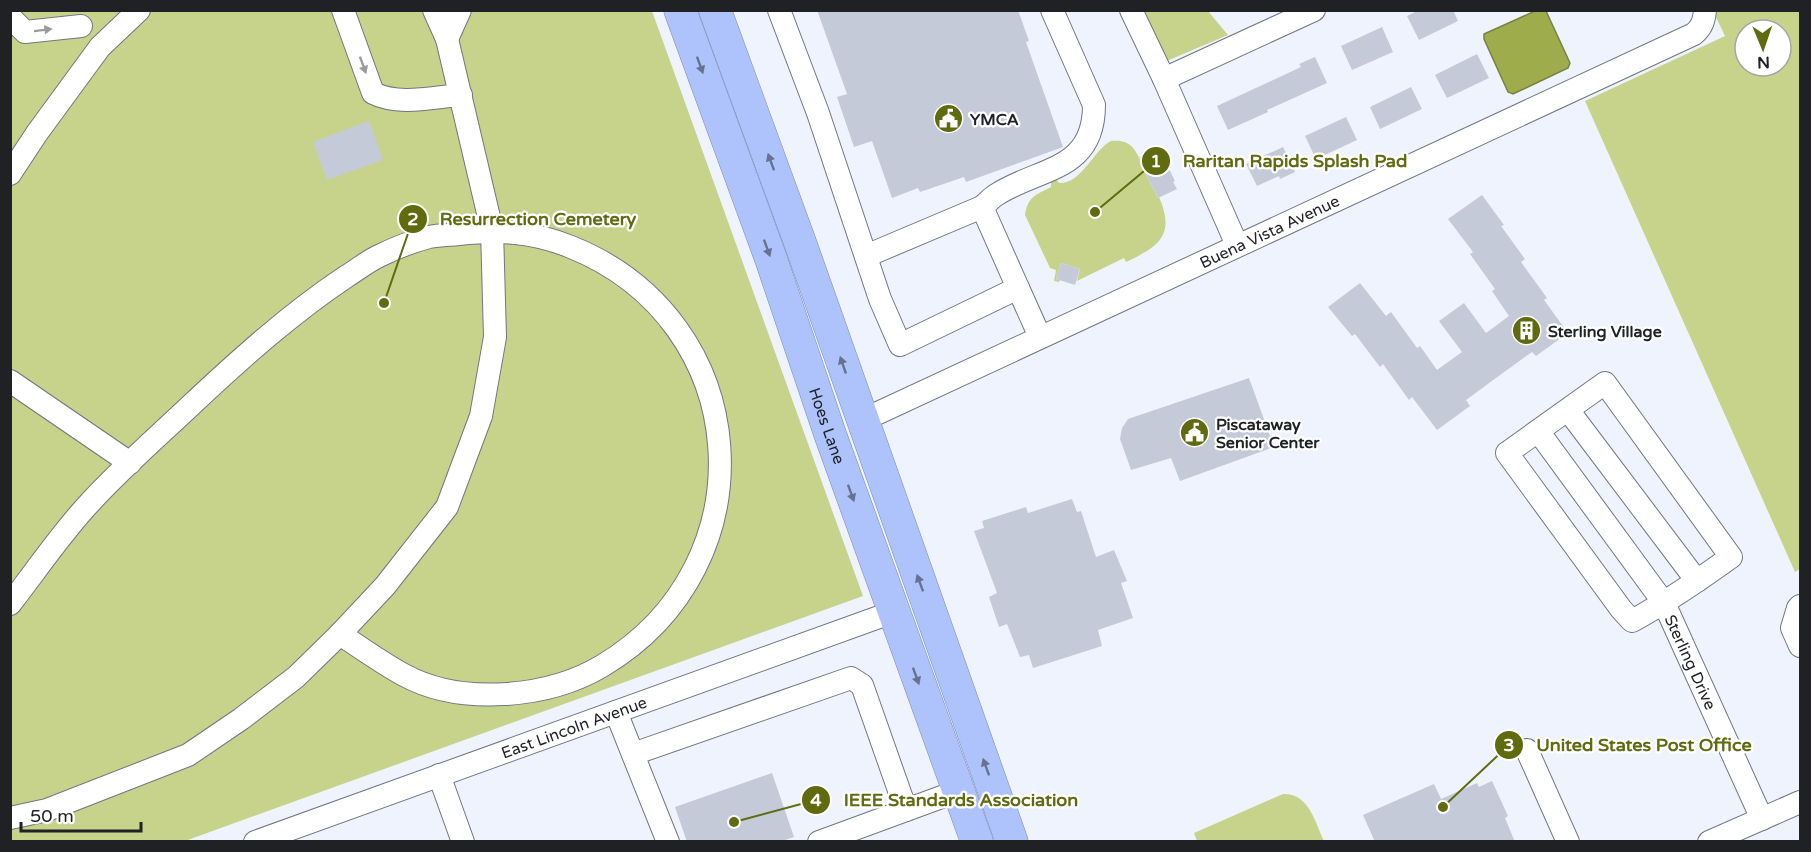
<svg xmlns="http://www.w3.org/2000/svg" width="1811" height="852" viewBox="0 0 1811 852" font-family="'Varela Round',sans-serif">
<rect width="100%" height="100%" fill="#eff3fe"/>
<path fill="#c7d38b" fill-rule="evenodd" d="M10,11H652L863,596L185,841H11Z
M1138,11H1208L1228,35L1162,63Z
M1713,11H1800V569L1795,572L1585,101L1725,36ZM1745,30H1781V66H1745Z
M1111,141C1131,139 1135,149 1142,164L1141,165L1158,198L1159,197C1176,236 1158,247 1126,262L1124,258L1077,281L1080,269L1061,263L1056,279L1060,280L1059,282L1054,281L1056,270L1050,268L1025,215C1028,196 1036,195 1051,187V181L1056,179L1059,183C1082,184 1093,150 1111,141Z
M1283,794C1309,793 1315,822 1324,841H1197L1194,833Z"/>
<path fill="#9eac4c" stroke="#788240" stroke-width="1.5" d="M1535,11H1546L1570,63L1568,68L1513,94L1508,92L1484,39V34Z"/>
<path fill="#c5cad8" d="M817,10H1018L1029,41L1026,42L1063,147L966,182L964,177L920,192L918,188L892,198L872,141L854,147L837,97L847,94Z
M1419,10H1453L1458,21L1419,40L1407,16Z
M1382,27L1393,52L1352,70L1341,46Z
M1477,54L1489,78L1447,98L1435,75Z
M1315,57L1327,83L1267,110L1268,112L1228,130L1217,106L1301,67L1299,64Z
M1411,87L1422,109L1380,129L1370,107Z
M1346,117L1357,140L1316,159L1305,136Z
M369,121L383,160L327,180L313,142Z
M1283,147L1295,172L1280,179L1279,176L1257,186L1246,164Z
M1157,148L1161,155H1162L1175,181L1173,182L1177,189L1158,198L1141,165L1142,164L1139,157Z
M1482,195L1504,225L1501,226L1525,259L1521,262L1547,298L1544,300L1568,333L1536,356L1532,352L1496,378L1466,400L1470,406L1437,430L1412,397L1409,400L1383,364L1380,367L1355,334L1352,336L1328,307L1360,283L1386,316L1391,312L1417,348L1420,346L1437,370L1462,352L1439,321L1464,303L1486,333L1509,316L1492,291L1495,289L1470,254L1473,252L1448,219Z
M1061,263L1080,269L1075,285L1056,279Z
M1249,378L1274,447L1180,481L1171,458L1131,470L1120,439L1122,428L1128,419Z
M1072,499L1077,512L1081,511L1096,557L1114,550L1127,581L1121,583L1133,618L1098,630L1102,646L1033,668L1029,655L1020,657L1007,624L999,627L989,597L997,593L974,531L984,528L982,521L1026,507L1028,513Z
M772,773L794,837L779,842H687L675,807Z
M1492,781L1508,816L1505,818L1515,842H1375L1363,815L1434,784L1441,799L1477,783L1479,787Z"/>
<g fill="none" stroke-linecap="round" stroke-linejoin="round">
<defs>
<g id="minor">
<path d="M343,10L373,93C399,106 433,97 461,95"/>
<path d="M779,10L818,113L880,299L900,345L1018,288L1040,337"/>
<path d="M1131,10L1164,79L1237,245"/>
<path d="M10,17L25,32L81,26"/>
<path d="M447,39L460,10"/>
<path d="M1164,79L1314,10"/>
<path d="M10,174L37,133L100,47L139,10"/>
<path d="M982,207C987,203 991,198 996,195C1039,167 1094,172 1094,105L1052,10"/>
<path d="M866,256L982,207L1018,288"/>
<path d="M10,381L130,463"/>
<path d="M1605,383L1731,557C1699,580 1667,602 1632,621L1621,609L1507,453Z"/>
<path d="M1568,410L1697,581"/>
<path id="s1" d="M863,420L1694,34C1702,27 1704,21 1705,10"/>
<path id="s2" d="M1538,431L1664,603L1762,819"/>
<path d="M10,604C35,572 58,538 85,508C117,472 154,440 189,407C239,360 290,314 347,276C357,270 368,261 379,256C393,249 414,241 429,237C439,235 449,235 459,234C500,230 532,231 571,247C755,321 772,565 602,666C548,698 461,706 404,675C382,663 361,648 340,634"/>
<path d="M1800,606L1798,608L1792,628L1800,646"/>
<path d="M616,712L668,842"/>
<path d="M1527,750L1568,842"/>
<path d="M633,754L851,678L862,685L906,810"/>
<path d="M439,775L463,842"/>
<path d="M10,818L47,810L188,755L241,719L296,677L340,634L385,586L447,507L481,416L495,337L492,230L447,39L434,10"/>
<path id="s3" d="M255,842L893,612"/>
<path d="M819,842L958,791"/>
<path d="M1709,842L1800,802"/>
</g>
<g id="highway">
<path id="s4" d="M680,10L771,259L830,434L977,842"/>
<path d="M715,10L801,245L1012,842"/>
</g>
</defs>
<use href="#minor" stroke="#717681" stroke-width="24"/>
<use href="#highway" stroke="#7c8ab1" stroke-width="33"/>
<use href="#minor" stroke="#fff" stroke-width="22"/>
<use href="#highway" stroke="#aec3fc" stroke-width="32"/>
</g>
<defs><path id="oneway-solid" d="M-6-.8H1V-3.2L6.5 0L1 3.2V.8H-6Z" transform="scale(1.5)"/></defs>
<g fill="#9a9b9d">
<use href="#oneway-solid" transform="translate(43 30) rotate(-7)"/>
<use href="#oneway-solid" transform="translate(363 65) rotate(70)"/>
</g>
<g fill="#667290">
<use href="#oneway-solid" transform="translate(700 65) rotate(70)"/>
<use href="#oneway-solid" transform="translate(771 162) rotate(-110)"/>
<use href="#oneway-solid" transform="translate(767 248) rotate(70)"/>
<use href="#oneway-solid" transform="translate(843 365) rotate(-109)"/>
<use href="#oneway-solid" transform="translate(851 493) rotate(70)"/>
<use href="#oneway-solid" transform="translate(920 583) rotate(-110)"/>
<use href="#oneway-solid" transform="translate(916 676) rotate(70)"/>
<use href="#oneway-solid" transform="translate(986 767) rotate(-110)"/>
</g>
<defs>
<symbol id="civic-disc" viewBox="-11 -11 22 22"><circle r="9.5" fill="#606a0f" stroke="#fff"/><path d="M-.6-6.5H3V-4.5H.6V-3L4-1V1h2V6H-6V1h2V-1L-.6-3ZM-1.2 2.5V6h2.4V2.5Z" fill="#fff"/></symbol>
<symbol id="building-disc" viewBox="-11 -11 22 22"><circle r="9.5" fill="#606a0f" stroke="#fff"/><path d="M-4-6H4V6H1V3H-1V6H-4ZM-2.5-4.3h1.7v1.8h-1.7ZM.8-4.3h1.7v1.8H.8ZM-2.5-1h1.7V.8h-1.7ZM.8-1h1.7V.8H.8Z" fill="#fff"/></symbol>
</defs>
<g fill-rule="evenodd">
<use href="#civic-disc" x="932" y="102" width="33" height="33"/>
<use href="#building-disc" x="1510" y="314" width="33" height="33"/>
<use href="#civic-disc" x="1178" y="416" width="33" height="33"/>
</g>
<g text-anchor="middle" stroke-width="4.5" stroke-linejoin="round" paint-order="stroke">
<g font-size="16" font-weight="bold" fill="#1f2125" stroke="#fff" text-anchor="start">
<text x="970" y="125">YMCA</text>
<text x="1548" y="337">Sterling Village</text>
<text x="1216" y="430">Piscataway<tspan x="1216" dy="18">Senior Center</tspan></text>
</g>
<g font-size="16" fill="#1f2125" stroke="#fff">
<text dy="6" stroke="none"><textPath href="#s1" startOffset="448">Buena Vista Avenue</textPath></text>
<text dy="6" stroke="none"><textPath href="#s4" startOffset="441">Hoes Lane</textPath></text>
<text dy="6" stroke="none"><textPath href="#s2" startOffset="278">Sterling Drive</textPath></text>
<text dy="6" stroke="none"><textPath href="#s3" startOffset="339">East Lincoln Avenue</textPath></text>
</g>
</g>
<path fill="none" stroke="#606a0f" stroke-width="2" d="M1095 212L1156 161M384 303L413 219M1443 807L1509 745M734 822L816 800"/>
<g fill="#606a0f" stroke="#fff" stroke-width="2">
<circle cx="1095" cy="212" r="6"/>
<circle cx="384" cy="303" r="6"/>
<circle cx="1443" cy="807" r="6"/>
<circle cx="734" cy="822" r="6"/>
<circle cx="1156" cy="161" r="15"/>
<circle cx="413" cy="219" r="15"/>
<circle cx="1509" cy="745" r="15"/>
<circle cx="816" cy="800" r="15"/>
</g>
<g font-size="18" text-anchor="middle" font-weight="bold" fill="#fff">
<text x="1156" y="167">1</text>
<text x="413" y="225">2</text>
<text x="1509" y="751">3</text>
<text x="816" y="806">4</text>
</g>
<g font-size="18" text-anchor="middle" font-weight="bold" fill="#606a0f" stroke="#fff" stroke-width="4.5" stroke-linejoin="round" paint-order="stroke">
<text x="1295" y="167">Raritan Rapids Splash Pad</text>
<text x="538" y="225">Resurrection Cemetery</text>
<text x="1644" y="751">United States Post Office</text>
<text x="961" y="806">IEEE Standards Association</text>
</g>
<rect width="1811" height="852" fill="none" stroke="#1f2125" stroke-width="24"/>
<g transform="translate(1763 48) rotate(178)"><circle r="28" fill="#ffffff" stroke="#a5a6a8" stroke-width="1.5"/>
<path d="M0-4.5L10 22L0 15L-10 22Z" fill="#606a0f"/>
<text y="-9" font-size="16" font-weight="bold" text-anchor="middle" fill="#1f2125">N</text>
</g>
<path d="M21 822v9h120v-9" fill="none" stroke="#1f2125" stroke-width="3"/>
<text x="30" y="822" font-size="18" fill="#1f2125" stroke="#ffffff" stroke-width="4.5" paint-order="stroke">50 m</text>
</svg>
